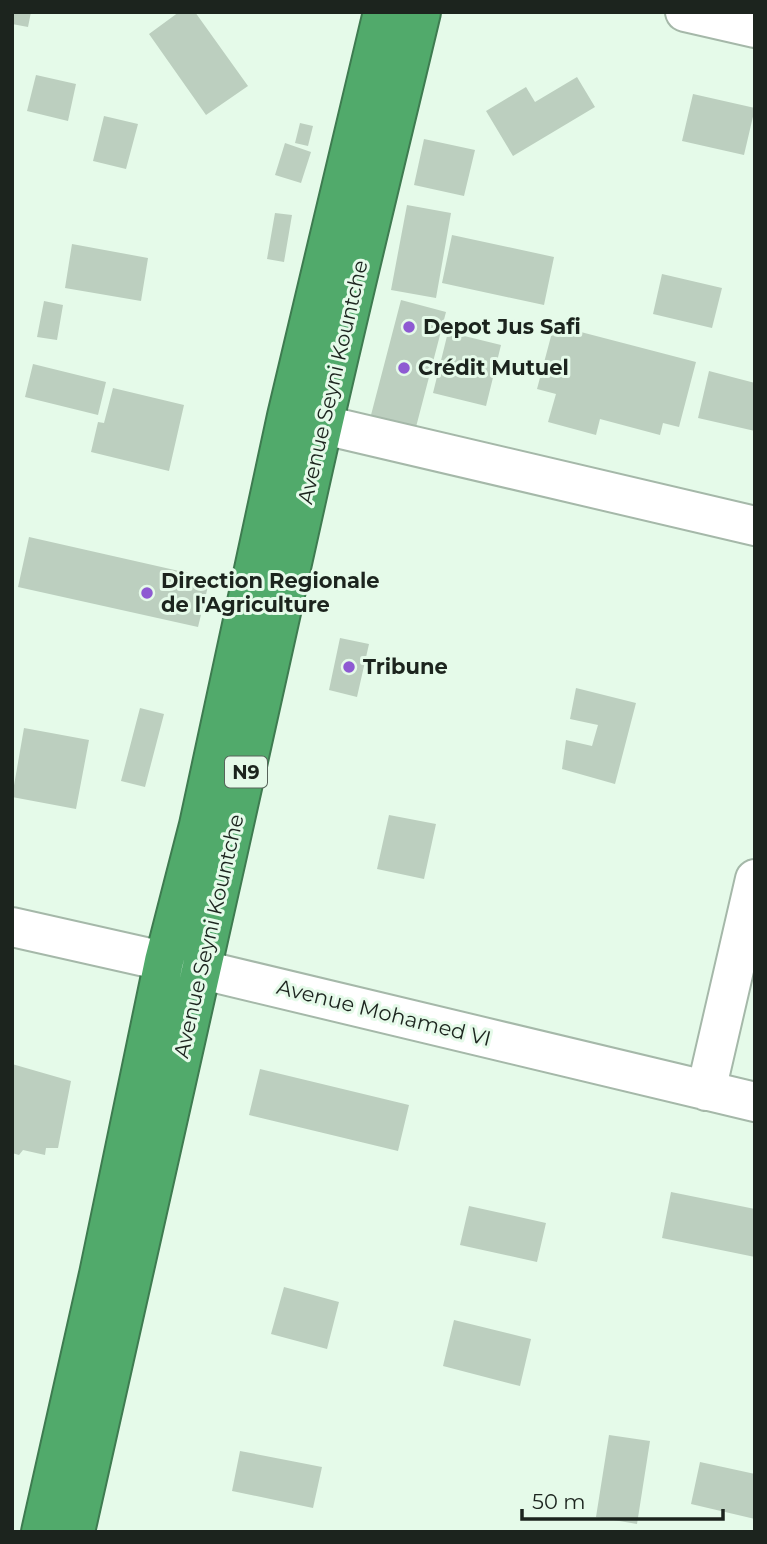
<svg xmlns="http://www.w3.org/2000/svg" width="767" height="1544" viewBox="0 0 767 1544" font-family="Montserrat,sans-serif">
<rect width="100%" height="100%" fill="#e5fae9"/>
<path fill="#bccfbf" d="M12,12H31L28,27L12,24Z
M179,12H195L248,86L206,115L149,34Z
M36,75L76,84L68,121L27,111Z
M577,77L595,107L513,156L486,111L526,87L535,102Z
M693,94L755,108L744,155L682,141Z
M104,116L138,124L126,169L93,161Z
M300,123L313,126L308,146L295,143Z
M424,139L475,150L464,196L414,185Z
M285,143L311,152L301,183L275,175Z
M407,205L451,213L436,298L391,290Z
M275,213L292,215L284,262L267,259Z
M452,235L554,257L544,305L442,283Z
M72,244L148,258L141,301L65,288Z
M662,274L722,288L712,328L653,314Z
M401,300L446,312L416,427L371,415Z
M44,301L63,305L57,340L37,337Z
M554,325L696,362L679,427L663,423L660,435L600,419L596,435L548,422L556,394L537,389Z
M448,332L501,345L486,406L433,393Z
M33,364L106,382L98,415L25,397Z
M709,371L755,383V431L698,418Z
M113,388L184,405L169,471L91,452L98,422L104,423Z
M29,537L210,578L198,627L18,587Z
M340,638L369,644L357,697L329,690Z
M576,688L636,703L615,784L562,769L566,740L592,746L598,725L570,719Z
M140,708L164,714L145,787L121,781Z
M24,728L89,740L76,809L12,797Z
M389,815L436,824L424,879L377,869Z
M12,1064L71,1081L58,1148H46L45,1155L23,1150L19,1155L12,1153Z
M260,1069L409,1105L398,1151L249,1115Z
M671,1192L755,1209V1257L662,1238Z
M469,1206L546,1223L537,1262L460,1245Z
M284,1287L339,1302L327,1349L271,1334Z
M454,1320L531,1339L520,1386L443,1366Z
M609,1435L650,1441L637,1524L596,1517Z
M240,1451L322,1467L313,1508L232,1491Z
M700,1462L755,1474V1519L691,1504Z"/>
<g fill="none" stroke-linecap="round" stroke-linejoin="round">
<defs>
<path id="minor" d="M685,12L755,28
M290,417L755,526
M12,927L203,970L755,1102
M706,1091L755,879"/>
<path id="highway" d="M41,1532L99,1274L164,961L199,825L287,416L383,12
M75,1532C154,1188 229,844 306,500C342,337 382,175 421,12"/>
</defs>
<use href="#minor" stroke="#a5b8a9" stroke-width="42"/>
<use href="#highway" stroke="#3e7b50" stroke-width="42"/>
<use href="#minor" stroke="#fff" stroke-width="38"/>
<use href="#highway" stroke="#51aa6b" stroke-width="38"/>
</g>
<g fill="#8e5ad2" stroke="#e5fae9" stroke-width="2.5">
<circle cx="409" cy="327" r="7"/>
<circle cx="404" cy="368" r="7"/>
<circle cx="147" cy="593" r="7"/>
<circle cx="349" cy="667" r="7"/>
</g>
<g text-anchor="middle" stroke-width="6" stroke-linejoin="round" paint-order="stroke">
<rect fill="#e5fae9" stroke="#58645b" stroke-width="2" x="225" y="756.5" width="42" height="31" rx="5"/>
<g font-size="19" font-weight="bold" fill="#1c241e">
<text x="246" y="779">N9</text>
</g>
<g font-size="21" font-weight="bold" fill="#1c241e" stroke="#e5fae9" text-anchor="start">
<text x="423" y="334">Depot Jus Safi</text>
<text x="418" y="375">Crédit Mutuel</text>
<text x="161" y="588">Direction Regionale<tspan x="161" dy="24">de l'Agriculture</tspan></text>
<text x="363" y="674">Tribune</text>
</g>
<g font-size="21" fill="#1c241e" stroke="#e5fae9">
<text transform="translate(333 382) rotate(-77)" y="7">Avenue Seyni Kountche</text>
<text transform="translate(209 936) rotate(-77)" y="7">Avenue Seyni Kountche</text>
<text transform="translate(384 1013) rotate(14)" y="7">Avenue Mohamed VI</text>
</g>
</g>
<rect width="767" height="1544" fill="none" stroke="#1c241e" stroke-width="28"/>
<path d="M522 1509v10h201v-10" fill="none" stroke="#1c241e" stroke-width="3.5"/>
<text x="532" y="1509" font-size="21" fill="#1c241e" stroke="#e5fae9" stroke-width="5" paint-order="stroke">50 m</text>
</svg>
